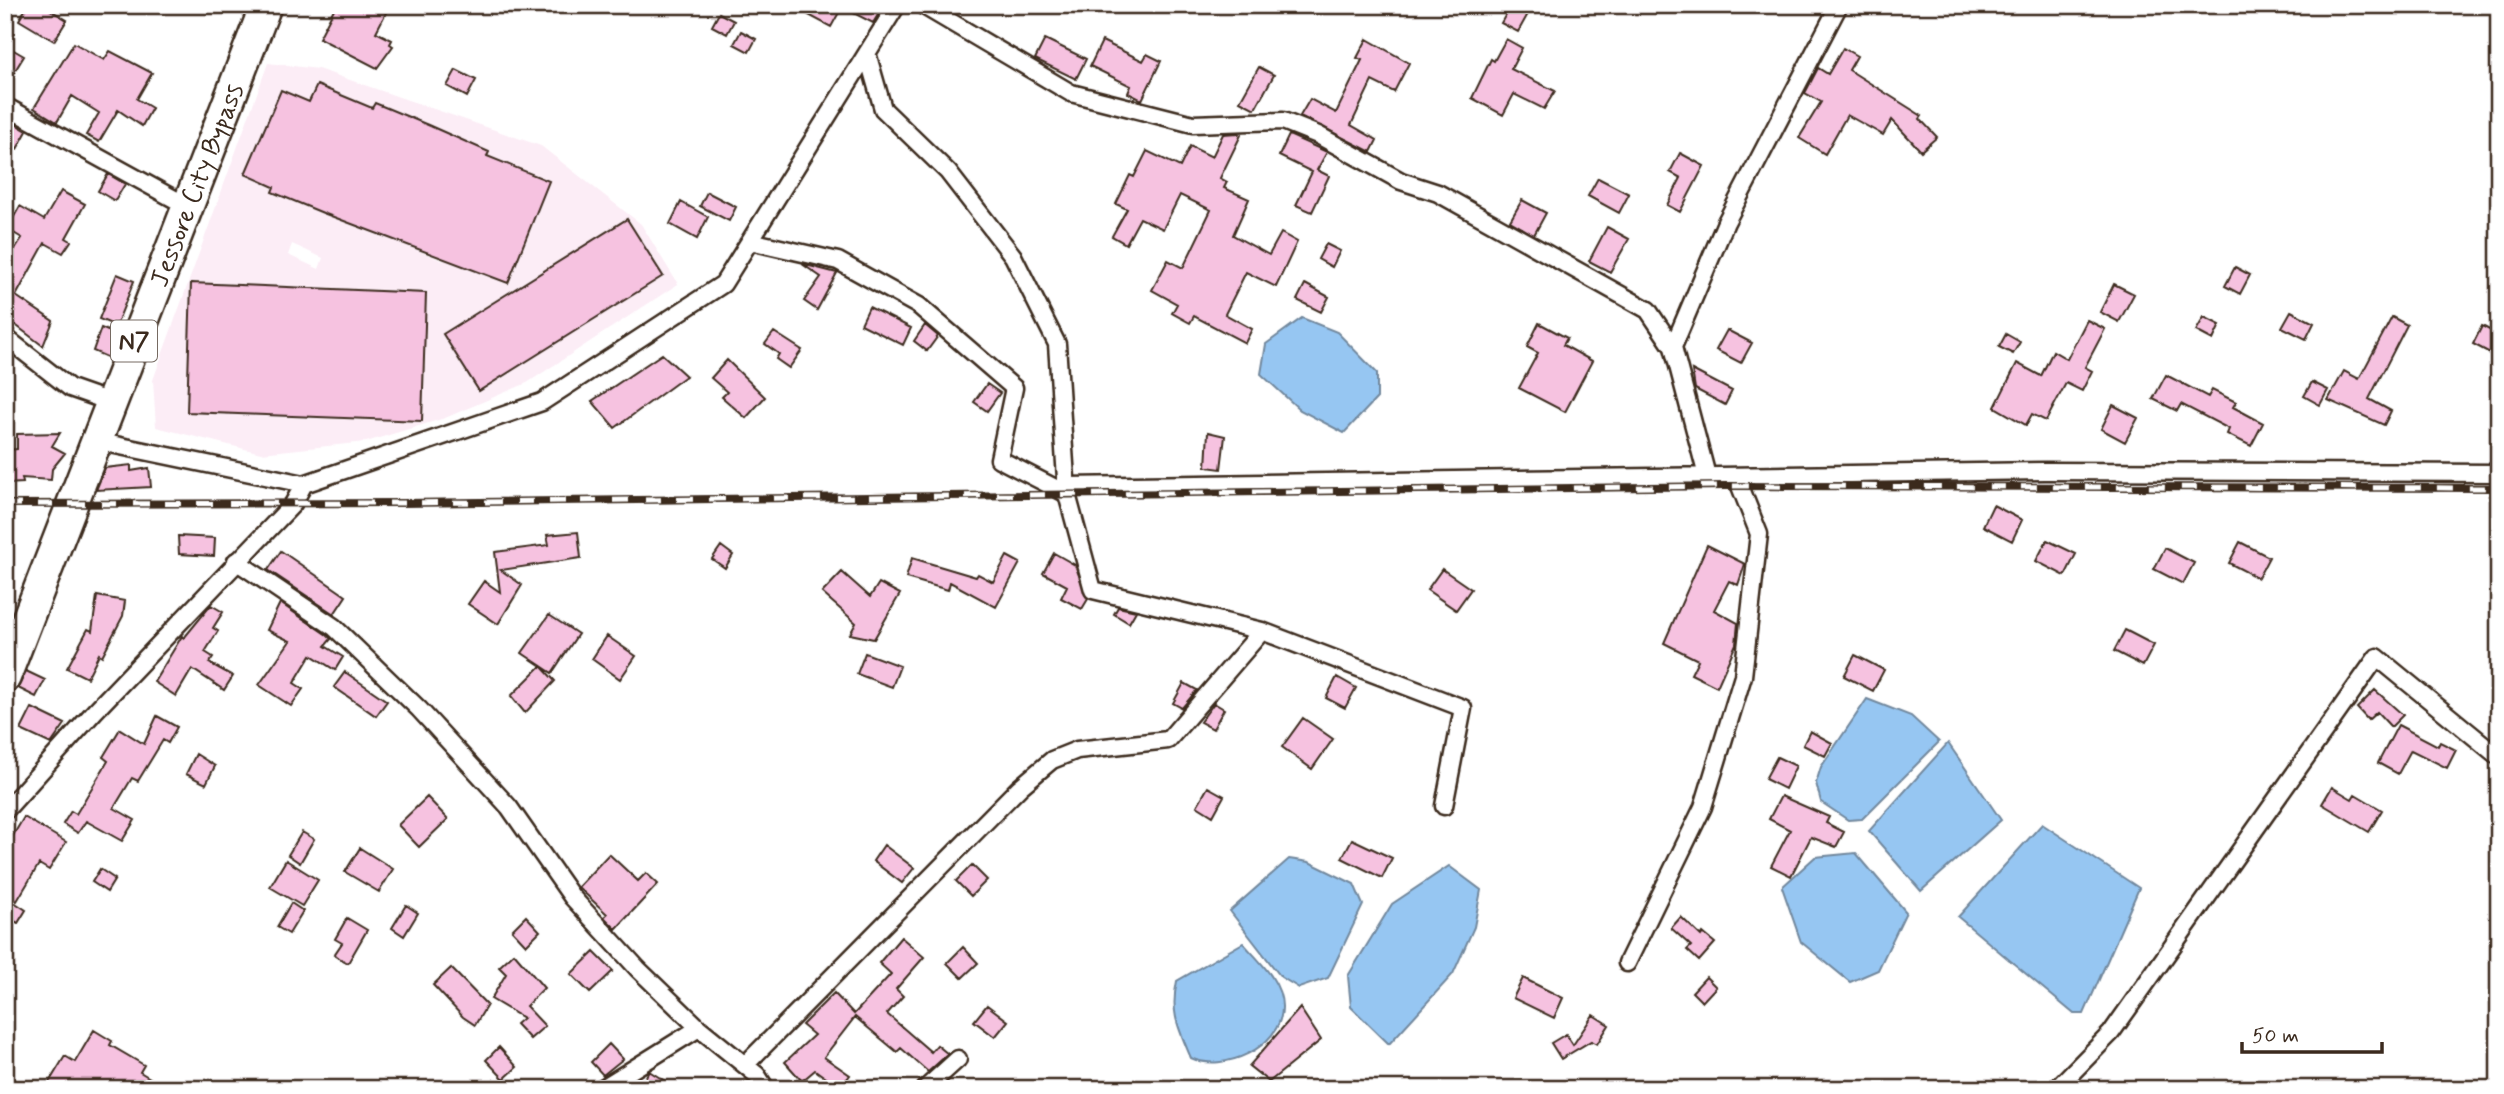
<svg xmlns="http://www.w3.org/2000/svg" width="2504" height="1094" viewBox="0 0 2504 1094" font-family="Mynerve,sans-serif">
<rect width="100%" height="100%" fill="#fff"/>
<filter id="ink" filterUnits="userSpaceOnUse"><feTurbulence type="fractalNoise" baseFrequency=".0143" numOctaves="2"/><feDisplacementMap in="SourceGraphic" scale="14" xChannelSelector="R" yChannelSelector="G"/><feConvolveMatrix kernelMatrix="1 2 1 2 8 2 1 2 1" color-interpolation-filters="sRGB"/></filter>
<g filter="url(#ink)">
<path fill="#fcedf6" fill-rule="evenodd" d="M268,63L318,69L541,146L641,224L678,284L527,383L445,418L366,442L261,453L156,427L153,380ZM317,85L367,106L322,213L272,192ZM275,103L294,111L287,125L269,116ZM375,103L428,125L381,236L329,214ZM438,130L489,152L443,261L392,239ZM252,157L276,168L268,185L245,174ZM549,181L508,283L453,261ZM626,219L662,277L479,391L443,334ZM292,244L323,258L319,269L288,255ZM191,284L426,293L422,421L187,412Z"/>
<path fill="#96c6f2" stroke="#72889d" stroke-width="2" d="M1302,318L1337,332L1377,373V398L1344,433L1300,410L1261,374L1266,344Z
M1867,699L1911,716L1939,742L1862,819L1848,820L1821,802L1816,783L1821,767Z
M1948,743L2001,820L1921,891L1869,831Z
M2042,824L2139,888L2084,1014H2074L1958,917Z
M1856,853L1906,912L1878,970L1850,982L1801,942L1782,887L1815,857Z
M1289,859L1309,862L1354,884L1363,905L1328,978L1299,988L1281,977L1230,911Z
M1449,866L1481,890L1474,927L1453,974L1389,1044L1351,1007L1348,976L1392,904Z
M1243,943C1258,960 1283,982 1282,1008C1281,1048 1223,1073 1191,1058C1178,1027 1170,1013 1177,981Z"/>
<path fill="#f6c2e0" stroke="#3b2a1e" stroke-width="2" d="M28,5H42L67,20L54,41L19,20Z
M336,5H390L376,32L392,40L390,44L393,46L377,68L319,38Z
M790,5H884L873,23L842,7L831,27Z
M1511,5L1528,14L1518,32L1501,23Z
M719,13L734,21L727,34L712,26Z
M741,31L756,39L749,52L734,44Z
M1045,39L1086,59L1076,79L1035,59Z
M1367,39L1409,63L1394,92L1372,81L1351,125L1377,140L1371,152L1300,116L1310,99L1336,113L1362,60L1357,58Z
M1506,39L1522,48L1511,69L1555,91L1544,109L1514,94L1503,115L1472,98L1491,59L1494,61Z
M1102,41L1143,61L1147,54L1161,61L1142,100L1128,93L1131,86L1090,66Z
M74,43L104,60L110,51L152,73L137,99L152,108L142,126L118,110L99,142L86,135L99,113L72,96L57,122L34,108Z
M5,45L24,56L5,87Z
M1843,48L1857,56L1849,70L1922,116L1920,119L1937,137L1921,151L1892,120L1883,135L1847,115L1825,154L1799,138L1821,102L1805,93L1818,68L1828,74Z
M1259,67L1274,75L1255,109L1240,101Z
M456,70L476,80L467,97L447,86Z
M317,85L372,108L375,103L428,125L489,152L487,156L549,181L508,283L323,213L272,192L274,187L245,174L281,90L309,102Z
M5,118L27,131L17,149L5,141Z
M1237,133L1241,135L1220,178L1227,182L1224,188L1249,199L1233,235L1269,255L1281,233L1297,242L1276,287L1246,272L1225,314L1252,329L1245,343L1194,316L1190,323L1172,313L1177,304L1152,290L1168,260L1183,268L1211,210L1180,195L1163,229L1140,218L1126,244L1112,236L1127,209L1116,204L1130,175L1134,177L1147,151L1180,167L1190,146L1212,157L1223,134Z
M1289,135L1327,152L1317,170L1329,176L1312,212L1296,205L1312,172L1279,156Z
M1680,153L1704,166L1680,212L1667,205L1681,178L1670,172Z
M108,174L125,184L115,201L98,191Z
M1598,178L1629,194L1619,213L1588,196Z
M61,191L85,204L66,238L71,241L63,253L45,243L16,296L53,321L43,346L5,317V264L22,238L7,229L20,206L44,220Z
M707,192L736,207L729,221L700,206Z
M1522,200L1546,213L1534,235L1510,221Z
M681,202L708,217L697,239L670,224Z
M627,219L663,276L479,391L443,334Z
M1607,227L1629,239L1610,272L1589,261Z
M1326,244L1340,251L1332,267L1318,259Z
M802,264L837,273L817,310L804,301L821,277Z
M2235,267L2250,275L2240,294L2225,286Z
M117,274L134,281L116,326L99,319Z
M191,283L426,293L422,421L187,412Z
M1305,284L1329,297L1321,312L1297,300Z
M2114,284L2134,294L2119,322L2100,312Z
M869,307L911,328L903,345L861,324Z
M2291,311L2314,323L2306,339L2282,327Z
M2204,317L2220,325L2213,340L2196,331Z
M2392,317L2407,325L2369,399L2391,411L2384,425L2328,400L2344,371L2359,379Z
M2087,320L2105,329L2085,367L2092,371L2082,391L2066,383L2046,421L2032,414L2026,425L1995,407L2017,363L2041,376L2053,351L2067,359Z
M1539,323L1567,338L1563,345L1592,361L1565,412L1519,388L1538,353L1527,347Z
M925,325L938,336L927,351L914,341Z
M2482,326L2499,335L2492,354L2473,344Z
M101,328L117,335L109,358L93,351Z
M1727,330L1752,343L1741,363L1716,350Z
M774,332L802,350L789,368L776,359L779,354L765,344Z
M2006,334L2020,342L2013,354L1999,347Z
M662,354L686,376L615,428L592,401Z
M727,360L765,397L746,418L722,397L727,392L711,378Z
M1692,370L1732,391L1725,405L1695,389Z
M2166,375L2208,397L2212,390L2236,402L2233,407L2263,423L2251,446L2227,434L2229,429L2181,404L2177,411L2153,399Z
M2312,382L2328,390L2320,405L2304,396Z
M987,384L1000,393L987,411L974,402Z
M2113,405L2138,418L2125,442L2101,429Z
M1208,432L1225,436L1221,469L1206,467Z
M60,433L52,446L65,453L52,469L51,480L22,478L23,483L5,484V450L17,449V434Z
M131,465V471L149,468L151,487L96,490L105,468Z
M1993,505L2022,520L2012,541L1983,526Z
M578,532L581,558L501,570L522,585L498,624L468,604L484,581L500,592L495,552L549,545L547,535Z
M178,536L215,538L214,556L179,554Z
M2047,540L2076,554L2065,576L2036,561Z
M2240,542L2269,557L2258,578L2229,563Z
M1707,545L1745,564L1738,585L1729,581L1714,610L1738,623L1736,644L1717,687L1691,674L1698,660L1664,643Z
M721,546L733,555L725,568L712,559Z
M2165,548L2194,563L2183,584L2154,569Z
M281,551L346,596L334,614L268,570Z
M1054,553L1075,565L1088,599L1082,609L1061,598L1067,586L1043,573Z
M1007,556L1020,563L996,607L950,582L948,590L906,578L912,558L976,577L978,574L993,582Z
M1442,569L1471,589L1456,610L1427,590Z
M842,572L870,597L879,583L900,594L874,639L850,634L856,623L822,593Z
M97,596L125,601L123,616L102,656L99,654L87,678L67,668L88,629L92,631Z
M280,603L327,635L331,639L325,646L343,657L335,670L311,655L294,683L303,689L291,706L259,685L290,641L267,630Z
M211,605L223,612L213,628L218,631L205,652L213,657L209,663L233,676L224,690L192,669L176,696L154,682L182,636L184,638Z
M1118,607L1136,611L1129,623L1114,614Z
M549,615L578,634L552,673L522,653Z
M2125,630L2154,645L2143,666L2114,651Z
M607,636L636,656L620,679L592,659Z
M865,653L900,666L892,687L857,674Z
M1855,655L1884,670L1873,691L1844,676Z
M541,666L555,681L525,713L511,696Z
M26,671L45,680L36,697L18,688Z
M345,672L387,701L376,716L334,687Z
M1337,677L1356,688L1345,708L1326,698Z
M1184,683L1197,690L1182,708L1173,703Z
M2375,690L2403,715L2391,727L2377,712L2368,720L2357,708Z
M1214,703L1224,709L1213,729L1200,722Z
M32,708L65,724L51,744L21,730Z
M157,716L177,727L168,743L163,740L138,781L132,778L114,808L135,820L122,841L86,821L78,833L63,824L71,811L76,814L108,761L103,757L120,729L144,744Z
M1303,718L1333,739L1312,769L1282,747Z
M2398,725L2438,746L2440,742L2456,750L2447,768L2411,750L2398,774L2378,763Z
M1810,731L1832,743L1825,756L1803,745Z
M196,754L215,766L206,784L186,774Z
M1777,757L1796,766L1785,789L1765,779Z
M1208,787L1224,796L1213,816L1197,806Z
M2332,787L2352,799L2355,794L2382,810L2369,832L2322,804Z
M1781,796L1829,817L1826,823L1844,832L1836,847L1811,837L1791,876L1771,866L1790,830L1769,819Z
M427,797L448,819L419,847L398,825Z
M24,817L66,842L49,870L39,864L17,901L5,894V849Z
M302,832L314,839L300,863L288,855Z
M1352,839L1392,858L1382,878L1342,858Z
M884,845L914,868L902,883L873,861Z
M360,848L393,869L379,892L345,872Z
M609,854L638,881L646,873L658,884L616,929L604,917L607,914L578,887Z
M286,860L318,880L302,906L270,887Z
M972,865L987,880L971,896L956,881Z
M100,869L115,879L107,892L92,882Z
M11,900L26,910L18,923L5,915Z
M291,903L303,911L289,934L277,927Z
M406,905L418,913L404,936L392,928Z
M526,916L540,931L526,945L512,930Z
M1681,917L1701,936L1703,933L1715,943L1699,961L1687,950L1691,946L1671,928Z
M347,918L367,930L348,963L334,955L342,943L335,939Z
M901,937L924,957L896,989L903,996L887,1014L931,1052L937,1045L948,1054L928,1072L901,1048L897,1052L855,1017L824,1057L850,1075L840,1088L815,1070L802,1081L785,1062L814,1035L802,1025L834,993L854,1014L891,974L879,963Z
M963,947L978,963L962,978L947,963Z
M594,952L613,971L590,993L571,974Z
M514,953L544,988L526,1006L545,1026L530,1039L516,1024L523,1018L491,999L506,974L499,967Z
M451,968L487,1005L475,1025L463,1017L433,985Z
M1706,977L1716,987L1702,1002L1692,992Z
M1523,978L1563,998L1554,1018L1513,998Z
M987,1005L1008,1021L995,1037L974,1021Z
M1300,1008L1321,1040L1269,1082L1249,1066Z
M1593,1015L1609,1025L1597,1044L1591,1041L1561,1059L1551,1043L1566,1034L1573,1045Z
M94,1030L112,1041L110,1045L144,1065L140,1072L168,1089H45L65,1056L75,1062Z
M609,1044L623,1059L603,1075L591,1062Z
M499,1047L517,1067L504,1079L486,1060Z
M649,1071L678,1089H639Z"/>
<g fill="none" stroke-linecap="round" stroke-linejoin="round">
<defs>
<path id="street" d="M922,5L1071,93L1193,124L1283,121L1318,135L1401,181L1438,193L1648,310L1673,347
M867,53L883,109L948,172L1013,256L1057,344L1067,494L1093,590L1262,631L1463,708L1444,806
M5,106L187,206
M750,241L838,261L919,306L1014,388L999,459L1067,494
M5,337L70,388L110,402
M96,441L304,484L542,402L723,284L897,5
M1707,476L1673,347L1726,222L1839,5
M1067,486L2045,471L2499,473
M236,561L334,627L419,709L509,807L572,897L638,969L699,1028
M5,811L95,711L293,504L304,484
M1627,963L1703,807L1743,676L1759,534L1740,486L1732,476
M745,1065L1020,787L1052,760L1077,750L1168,740L1262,631
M601,1089L699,1028L757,1075L766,1089
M925,1089L958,1059
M2056,1089L2111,1033L2377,657L2499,757"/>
<g id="highway">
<path id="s1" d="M5,677L266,5"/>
</g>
</defs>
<use href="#street" stroke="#3b2a1e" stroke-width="21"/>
<use href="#highway" stroke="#3b2a1e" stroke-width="35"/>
<use href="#street" stroke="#fff" stroke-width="16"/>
<use href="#highway" stroke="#fff" stroke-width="30"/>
<defs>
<path id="rail" d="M5,504L404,503L1725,486L2499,488"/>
</defs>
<use href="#rail" stroke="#3b2a1e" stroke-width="8"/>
<use href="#rail" stroke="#fff" stroke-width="5" stroke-dasharray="16" stroke-linecap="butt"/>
</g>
</g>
<g text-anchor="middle" stroke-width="7" stroke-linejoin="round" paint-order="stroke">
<rect fill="#fff" stroke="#766a62" stroke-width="2" x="111" y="320.5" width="46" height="41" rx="5"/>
<g font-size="24" font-weight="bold" fill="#3b2a1e">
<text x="134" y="349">N7</text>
</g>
<g font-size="26" fill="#3b2a1e" stroke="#fff">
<text dy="9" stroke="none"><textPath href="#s1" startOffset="528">Jessore City Bypass</textPath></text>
</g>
</g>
<rect width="2504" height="1094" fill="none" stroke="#fff" stroke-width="28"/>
<rect x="14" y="14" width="2476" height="1066" fill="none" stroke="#3b2a1e" stroke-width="2.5" filter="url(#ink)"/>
<path d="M2242 1042v10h140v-10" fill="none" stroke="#3b2a1e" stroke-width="3.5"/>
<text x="2252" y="1042" font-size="21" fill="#3b2a1e" stroke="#ffffff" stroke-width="5" paint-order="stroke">50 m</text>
</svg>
